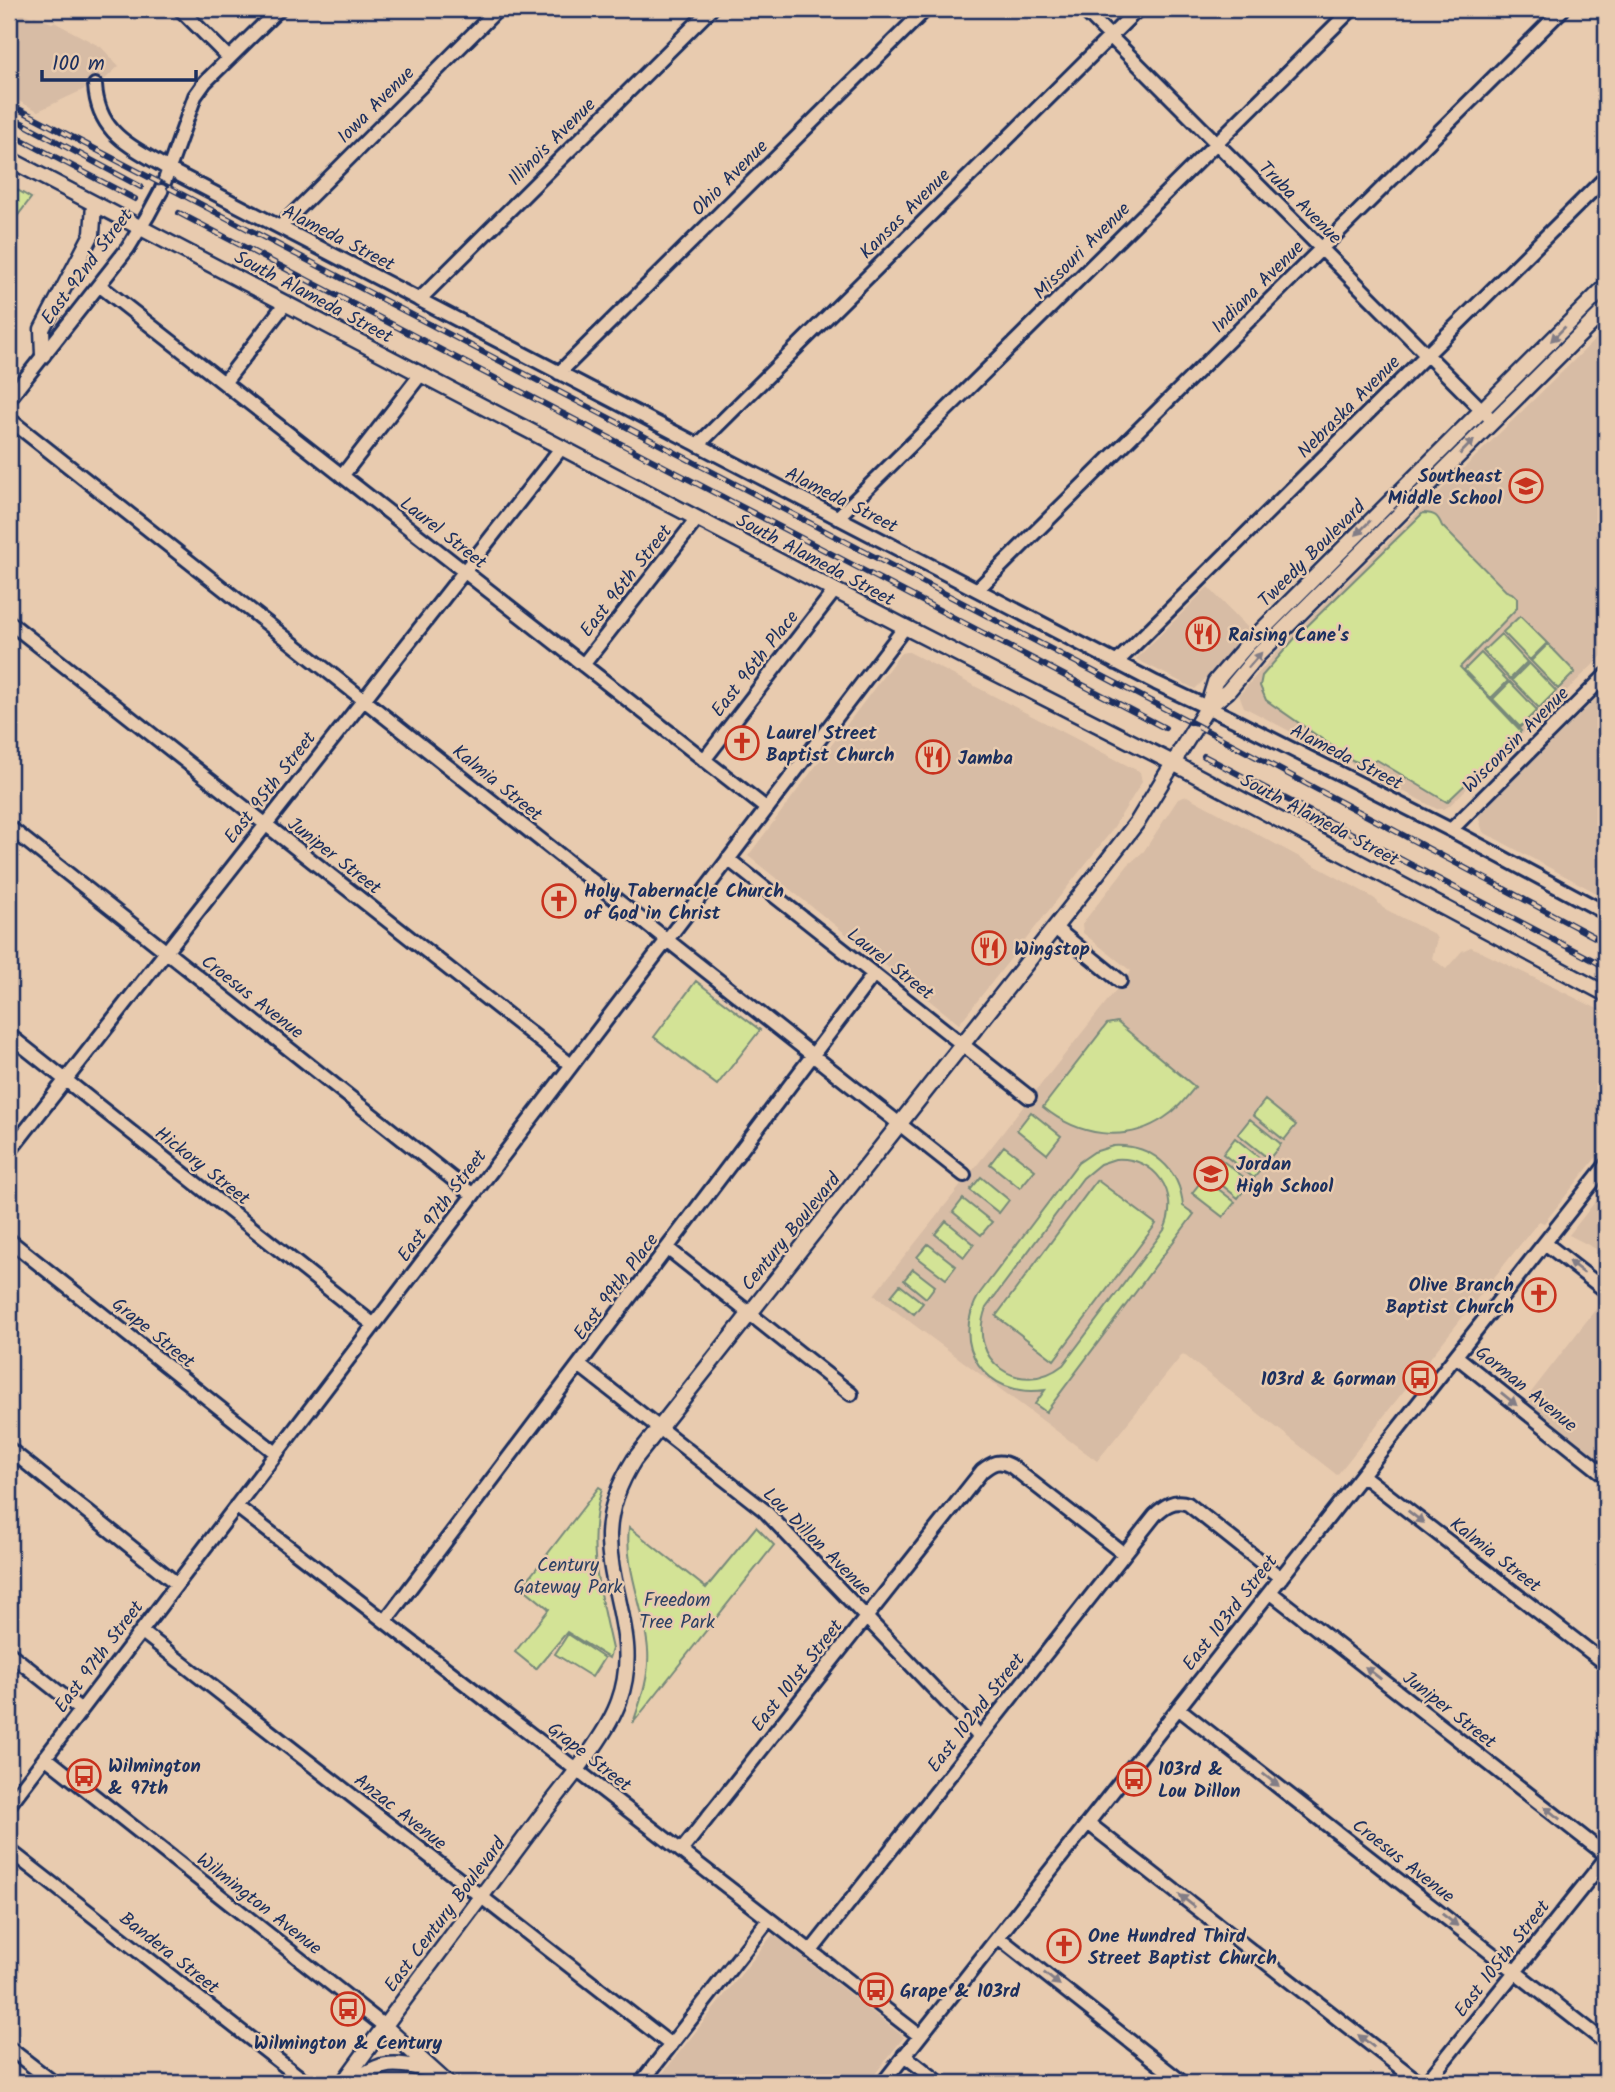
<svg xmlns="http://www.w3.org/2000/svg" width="1615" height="2092" viewBox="0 0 1615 2092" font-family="Kalam,sans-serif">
<rect width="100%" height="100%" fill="#e8cbaf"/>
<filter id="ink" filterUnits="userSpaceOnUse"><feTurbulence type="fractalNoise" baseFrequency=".0143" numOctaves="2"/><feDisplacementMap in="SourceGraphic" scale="14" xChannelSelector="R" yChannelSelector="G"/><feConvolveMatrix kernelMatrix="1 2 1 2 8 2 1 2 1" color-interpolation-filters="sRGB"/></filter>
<g filter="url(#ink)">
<path fill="#d7bca5" d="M9,9H15L33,18L34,16L52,23L54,22L101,47L119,66L104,80L38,111L9,96Z
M1606,329V652L1449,806L1443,809H1437L1244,707L1239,695L1286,642Z
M1208,587L1249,629L1209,675L1195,689L1136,659Z
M905,652H909L1140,772L1142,782L1110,833L959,1024L748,856L900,654Z
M1606,689V898L1483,832L1479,819L1480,813Z
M1187,796L1362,891L1375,899L1383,908L1434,934L1437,939L1432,958L1446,969L1462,951L1471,947L1606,1013V1145L1544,1223L1539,1221L1337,1475L1183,1354L1097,1461L874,1295L1131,971L1083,933L1082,924L1128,865L1144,851L1178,799Z
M1606,1188V1254L1569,1235Z
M1606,1296V1470L1522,1404Z
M773,1934L904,2037L868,2083H655Z"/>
<path fill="#d3e396" stroke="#77897a" stroke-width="2" fill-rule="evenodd" d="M9,185L31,198L9,227Z
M1423,513C1435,513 1438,516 1442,526L1506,591L1512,593L1517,598V608L1460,667L1521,731L1447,802L1377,760L1365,765L1352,760L1266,700L1260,686L1262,676L1296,637Z
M1520,616L1547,643L1530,660L1503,632Z
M1501,634L1527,662L1510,679L1483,651Z
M1548,644L1575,672L1558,689L1531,661Z
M1481,653L1508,681L1491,698L1464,670Z
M1529,663L1556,691L1539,708L1512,680Z
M1510,682L1537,710L1520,727L1493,699Z
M696,981L760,1030L717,1085L654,1037Z
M1117,1022L1195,1087C1186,1098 1177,1110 1164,1118C1125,1144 1078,1136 1043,1107L1107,1024Z
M1265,1100L1296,1125L1284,1140L1253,1115Z
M1031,1112L1061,1136L1047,1154L1017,1130Z
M1250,1119L1281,1144L1269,1159L1238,1134Z
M1235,1138L1266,1163L1254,1178L1223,1154Z
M1004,1146L1035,1170L1020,1188L990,1164Z
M1113,1146C1151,1144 1180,1168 1183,1206L1194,1214L1046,1412L1035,1404L1045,1390C986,1399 948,1345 980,1293L1078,1163L1094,1152ZM1115,1159C1155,1156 1181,1193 1164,1230L1063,1365C1020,1399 966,1360 986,1308L1083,1178L1100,1164Z
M1219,1158L1250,1182L1238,1198L1207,1173Z
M981,1177L1009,1200L999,1213L970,1190Z
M1204,1178L1235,1202L1223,1217L1192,1193Z
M1097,1180L1156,1224L1054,1360L996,1316Z
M963,1199L992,1222L981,1235L953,1212Z
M946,1221L974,1244L964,1257L935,1234Z
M928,1244L956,1266L946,1279L917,1257Z
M913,1269L935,1286L926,1298L904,1280Z
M900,1285L923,1303L914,1314L891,1296Z
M599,1487L602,1489C585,1543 600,1595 612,1649L609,1658L567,1632L536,1669L515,1652L549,1609L522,1587Z
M629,1527L706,1588L756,1527L774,1545L633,1723C641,1700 650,1675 648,1650C645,1608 624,1570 629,1527Z
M568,1634L604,1658L592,1677L555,1654Z"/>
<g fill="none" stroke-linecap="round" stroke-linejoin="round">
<defs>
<path id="minor" d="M180,9L229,58
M1083,9L1493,421
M95,85C98,135 132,146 170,170L1156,683L1232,719L1451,830L1606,913
M161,191L195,96L205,82L279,9
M280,227L498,9
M99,285L767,809
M419,300L711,9
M559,373L926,9
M224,383L285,304
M9,399L128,248L148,215
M9,419L964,1175
M698,445L1138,9
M342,476L421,374
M837,518L1352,9
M977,590L1563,9
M9,622L571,1065
M1116,663L1606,177
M583,665L697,519
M704,760L835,590
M9,827L473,1195
M1451,830L1606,675
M728,859L1029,1097
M1055,928L1120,981
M9,1035L374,1325
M9,1152L562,447
M9,1240L276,1453
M1545,1243L1606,1291
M667,1248L851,1394
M1456,1356L1606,1476
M579,1365L764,1510L980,1737
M9,1449L177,1584
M1362,1475L1606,1664
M236,1506L920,2036
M1270,1592L1606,1855
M386,1620L874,974
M141,1631L671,2045
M9,1653L81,1710
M1178,1708L1606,2043
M45,1757L383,2025
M9,1805L905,627
M1088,1823L1420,2083
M9,1850L307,2083
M681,1851L982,1471C992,1463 999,1459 1011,1466L1124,1554
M998,1937L1183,2083
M811,1951L1155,1515C1164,1506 1174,1499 1188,1504L1281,1578
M9,2048L54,2083
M904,2055L940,2083
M641,2083L769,1919
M883,2083L1606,1165
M1426,2083L1606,1858"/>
<path id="major" d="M9,159L905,627L1173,763L1606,994
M43,355L42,329L92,234L94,204
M1207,708L1228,691L1258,655L1606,309
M1192,732L1207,708L1215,682L1247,645L1606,286
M383,2025L447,2083
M343,2083C407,1994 474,1907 539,1819C563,1787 606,1738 619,1701C641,1641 608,1592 609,1534C610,1507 620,1482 634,1460L1097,874L1138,821L1177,757
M353,2083C383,2058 397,2063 433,2071"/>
</defs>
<use href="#minor" stroke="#1b2f5e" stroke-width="18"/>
<use href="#major" stroke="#1b2f5e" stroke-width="19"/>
<use href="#minor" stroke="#e8cbaf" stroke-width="12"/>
<use href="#major" stroke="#e8cbaf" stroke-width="14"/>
<defs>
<path id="rail" d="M9,104L1196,725L1606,943
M9,116L141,187
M9,133L135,199
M179,213L1165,728
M1204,756L1606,967"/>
</defs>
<use href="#rail" stroke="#1b2f5e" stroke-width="6"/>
<use href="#rail" stroke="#e8cbaf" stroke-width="3.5" stroke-dasharray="10" stroke-linecap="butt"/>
<defs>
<path id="minor-bridge" d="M148,215L161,191"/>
<path id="major-bridge" d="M1179,753L1192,732"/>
</defs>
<use href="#minor-bridge" stroke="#1b2f5e" stroke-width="18" stroke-linecap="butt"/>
<use href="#major-bridge" stroke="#1b2f5e" stroke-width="19" stroke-linecap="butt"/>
<use href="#minor-bridge" stroke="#e8cbaf" stroke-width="12"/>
<use href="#major-bridge" stroke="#e8cbaf" stroke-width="14"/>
</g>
<defs><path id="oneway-solid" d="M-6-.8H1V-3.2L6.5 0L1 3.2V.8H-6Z" transform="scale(1.75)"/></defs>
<g fill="#827d86">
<use href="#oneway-solid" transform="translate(1558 334) rotate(135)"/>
<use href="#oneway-solid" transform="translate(1467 447) rotate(-45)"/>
<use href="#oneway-solid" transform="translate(1363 528) rotate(135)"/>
<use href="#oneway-solid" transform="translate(1255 660) rotate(-49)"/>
<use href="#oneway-solid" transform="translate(1576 1267) rotate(-142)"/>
<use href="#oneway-solid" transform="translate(1509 1399) rotate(39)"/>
<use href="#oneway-solid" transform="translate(1416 1517) rotate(38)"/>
<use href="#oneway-solid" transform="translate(1373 1673) rotate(-142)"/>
<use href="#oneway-solid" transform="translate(1271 1780) rotate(38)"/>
<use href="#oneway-solid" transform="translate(1552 1813) rotate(-142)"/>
<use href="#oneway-solid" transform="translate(1187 1901) rotate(-142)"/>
<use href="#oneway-solid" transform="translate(1450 1920) rotate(38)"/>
<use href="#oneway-solid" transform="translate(1052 1979) rotate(38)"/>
<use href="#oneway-solid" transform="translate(1366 2041) rotate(-142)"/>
</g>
</g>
<defs>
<symbol id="school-ring" viewBox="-11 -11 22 22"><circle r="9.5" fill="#e8cbaf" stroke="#c8321e" stroke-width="1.5"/><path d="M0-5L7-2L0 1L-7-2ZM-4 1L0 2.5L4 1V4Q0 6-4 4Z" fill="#c8321e"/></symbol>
<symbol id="restaurant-ring" viewBox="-11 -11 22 22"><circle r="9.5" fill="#e8cbaf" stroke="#c8321e" stroke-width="1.5"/><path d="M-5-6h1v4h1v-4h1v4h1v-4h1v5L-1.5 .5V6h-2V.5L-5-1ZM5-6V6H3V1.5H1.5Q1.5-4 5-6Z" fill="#c8321e"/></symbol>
<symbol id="church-ring" viewBox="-11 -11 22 22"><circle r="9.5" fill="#e8cbaf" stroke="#c8321e" stroke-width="1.5"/><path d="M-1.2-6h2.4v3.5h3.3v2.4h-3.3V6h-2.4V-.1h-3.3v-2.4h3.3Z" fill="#c8321e"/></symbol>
<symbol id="bus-ring" viewBox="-11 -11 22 22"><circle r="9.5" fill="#e8cbaf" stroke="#c8321e" stroke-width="1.5"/><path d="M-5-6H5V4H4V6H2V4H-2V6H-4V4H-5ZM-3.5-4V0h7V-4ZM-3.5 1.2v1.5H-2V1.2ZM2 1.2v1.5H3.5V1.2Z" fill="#c8321e"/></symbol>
</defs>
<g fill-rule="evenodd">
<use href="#school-ring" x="1507" y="467" width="38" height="38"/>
<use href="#restaurant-ring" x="1184" y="615" width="38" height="38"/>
<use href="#church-ring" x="723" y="724" width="38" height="38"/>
<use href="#restaurant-ring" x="914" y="738" width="38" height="38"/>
<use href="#church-ring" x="540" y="882" width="38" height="38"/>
<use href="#restaurant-ring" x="970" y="929" width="38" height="38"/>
<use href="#school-ring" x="1192" y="1155" width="38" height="38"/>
<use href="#church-ring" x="1520" y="1276" width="38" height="38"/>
<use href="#bus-ring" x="1401" y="1359" width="38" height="38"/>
<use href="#bus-ring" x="65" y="1757" width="38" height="38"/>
<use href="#bus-ring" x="1115" y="1760" width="38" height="38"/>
<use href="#church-ring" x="1045" y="1927" width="38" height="38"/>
<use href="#bus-ring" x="857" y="1971" width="38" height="38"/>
<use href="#bus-ring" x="329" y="1990" width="38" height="38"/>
</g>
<g text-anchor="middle" stroke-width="5" stroke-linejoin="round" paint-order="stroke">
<g font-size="19" fill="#1b2f5e" stroke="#e8cbaf">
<text transform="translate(375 104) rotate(-45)" y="7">Iowa Avenue</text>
<text transform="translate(551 141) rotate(-45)" y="7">Illinois Avenue</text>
<text transform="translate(729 177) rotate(-45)" y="7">Ohio Avenue</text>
<text transform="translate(1301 202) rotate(45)" y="7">Truba Avenue</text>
<text transform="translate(904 213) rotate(-45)" y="7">Kansas Avenue</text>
<text transform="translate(339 237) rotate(27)" y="7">Alameda Street</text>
<text transform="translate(1081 250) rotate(-45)" y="7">Missouri Avenue</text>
<text transform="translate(86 266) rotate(-53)" y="7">East 92nd Street</text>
<text transform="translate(1257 286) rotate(-45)" y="7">Indiana Avenue</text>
<text transform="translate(314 296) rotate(28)" y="7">South Alameda Street</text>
<text transform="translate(1348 406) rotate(-45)" y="7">Nebraska Avenue</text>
<text transform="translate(842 499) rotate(27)" y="7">Alameda Street</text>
<text transform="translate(444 532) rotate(38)" y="7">Laurel Street</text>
<text transform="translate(1311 553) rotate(-45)" y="7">Tweedy Boulevard</text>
<text transform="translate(816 559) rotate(28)" y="7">South Alameda Street</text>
<text transform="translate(625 580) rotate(-52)" y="7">East 96th Street</text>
<text transform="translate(754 663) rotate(-52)" y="7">East 96th Place</text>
<text transform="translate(1515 739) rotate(-45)" y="7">Wisconsin Avenue</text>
<text transform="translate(1347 756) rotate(27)" y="7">Alameda Street</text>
<text transform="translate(498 782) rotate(39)" y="7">Kalmia Street</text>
<text transform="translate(269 787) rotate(-52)" y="7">East 95th Street</text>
<text transform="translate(1320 819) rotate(28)" y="7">South Alameda Street</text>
<text transform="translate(335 855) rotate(38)" y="7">Juniper Street</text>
<text transform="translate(891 963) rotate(38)" y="7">Laurel Street</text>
<text transform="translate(253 996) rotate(38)" y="7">Croesus Avenue</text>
<text transform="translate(203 1165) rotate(38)" y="7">Hickory Street</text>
<text transform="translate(441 1205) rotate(-53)" y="7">East 97th Street</text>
<text transform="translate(790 1231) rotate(-51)" y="7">Century Boulevard</text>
<text transform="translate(615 1286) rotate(-53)" y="7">East 99th Place</text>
<text transform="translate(154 1332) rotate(39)" y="7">Grape Street</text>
<text transform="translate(1527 1388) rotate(39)" y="7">Gorman Avenue</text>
<text transform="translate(818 1541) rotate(45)" y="7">Lou Dillon Avenue</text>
<text transform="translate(1496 1554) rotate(38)" y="7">Kalmia Street</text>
<text transform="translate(1229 1612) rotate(-52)" y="7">East 103rd Street</text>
<text transform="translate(98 1656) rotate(-53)" y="7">East 97th Street</text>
<text transform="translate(796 1675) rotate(-52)" y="7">East 101st Street</text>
<text transform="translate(1450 1709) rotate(38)" y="7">Juniper Street</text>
<text transform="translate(975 1712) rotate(-52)" y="7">East 102nd Street</text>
<text transform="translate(590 1756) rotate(38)" y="7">Grape Street</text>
<text transform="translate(401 1811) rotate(38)" y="7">Anzac Avenue</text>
<text transform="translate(1404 1860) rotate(38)" y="7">Croesus Avenue</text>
<text transform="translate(260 1903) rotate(38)" y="7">Wilmington Avenue</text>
<text transform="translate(444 1914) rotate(-53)" y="7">East Century Boulevard</text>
<text transform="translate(170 1952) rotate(38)" y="7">Bandera Street</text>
<text transform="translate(1501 1958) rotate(-52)" y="7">East 105th Street</text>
</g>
<g font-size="19" font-weight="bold" fill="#1b2f5e" stroke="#e8cbaf" text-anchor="start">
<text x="1502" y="482" text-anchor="end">Southeast<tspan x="1502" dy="22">Middle School</tspan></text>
<text x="1228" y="641">Raising Cane's</text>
<text x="766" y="739">Laurel Street<tspan x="766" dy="22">Baptist Church</tspan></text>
<text x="958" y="764">Jamba</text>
<text x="584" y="897">Holy Tabernacle Church<tspan x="584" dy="22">of God in Christ</tspan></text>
<text x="1014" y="955">Wingstop</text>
<text x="1236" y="1170">Jordan<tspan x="1236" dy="22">High School</tspan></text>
<text x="1514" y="1291" text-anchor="end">Olive Branch<tspan x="1514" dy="22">Baptist Church</tspan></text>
<text x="1396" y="1385" text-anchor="end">103rd &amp; Gorman</text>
<text x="108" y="1772">Wilmington<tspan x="108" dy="22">&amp; 97th</tspan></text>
<text x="1158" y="1775">103rd &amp;<tspan x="1158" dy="22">Lou Dillon</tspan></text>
<text x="1088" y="1942">One Hundred Third<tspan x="1088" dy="22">Street Baptist Church</tspan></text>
<text x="900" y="1997">Grape &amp; 103rd</text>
<text x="348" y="2049" text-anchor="middle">Wilmington &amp; Century</text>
</g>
<g font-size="19" fill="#2d4164" stroke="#e8cbaf">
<text x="568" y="1571">Century<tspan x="568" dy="22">Gateway Park</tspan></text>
<text x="677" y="1606">Freedom<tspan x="677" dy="22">Tree Park</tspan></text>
</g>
</g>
<rect width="1615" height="2092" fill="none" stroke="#e8cbaf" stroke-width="35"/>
<rect x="18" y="18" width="1580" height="2057" fill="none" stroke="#1b2f5e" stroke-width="2.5" filter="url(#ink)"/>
<path d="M42 70v10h154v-10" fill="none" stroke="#1b2f5e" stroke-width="3.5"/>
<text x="52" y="70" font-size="21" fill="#1b2f5e" stroke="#e8cbaf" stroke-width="5" paint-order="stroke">100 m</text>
</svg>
